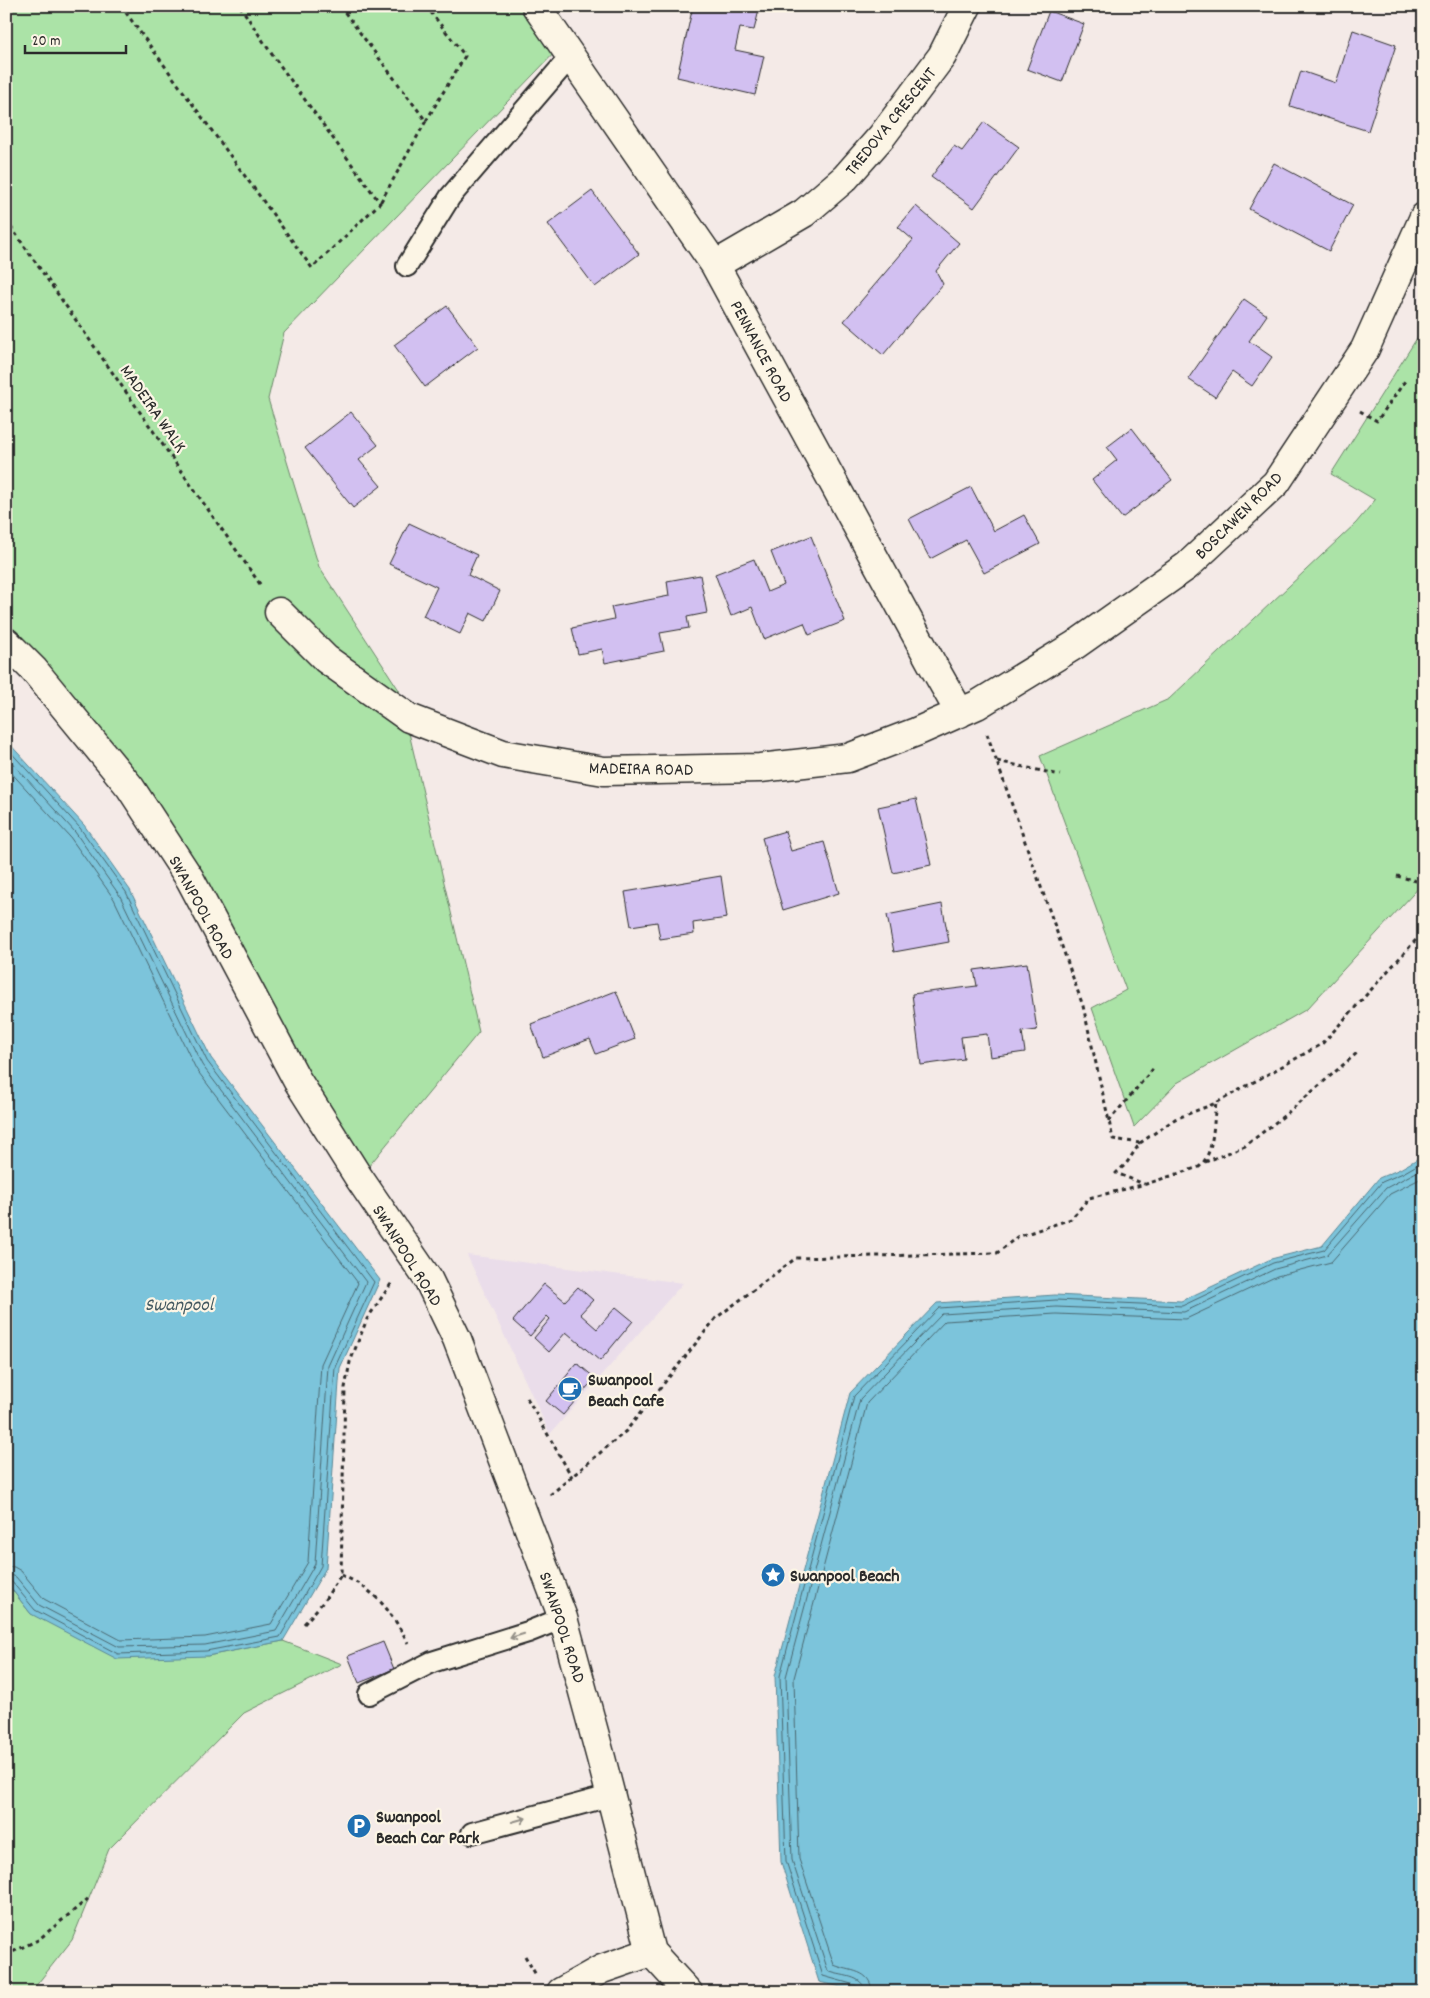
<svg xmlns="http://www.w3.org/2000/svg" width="1430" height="1998" viewBox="0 0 1430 1998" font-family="Dekko,sans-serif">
<rect width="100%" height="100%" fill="#f4eae7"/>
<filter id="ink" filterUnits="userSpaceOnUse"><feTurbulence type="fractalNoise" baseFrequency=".02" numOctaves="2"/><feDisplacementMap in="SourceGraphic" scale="10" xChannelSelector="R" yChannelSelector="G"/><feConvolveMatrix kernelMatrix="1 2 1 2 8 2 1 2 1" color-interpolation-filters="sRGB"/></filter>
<g filter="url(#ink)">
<path fill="#eaddea" d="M467,1255L683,1283L550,1434Z"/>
<path fill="#abe3a7" stroke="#6b8769" d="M6,6H537L562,45L284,333L268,399L319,567L399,690L479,1032L359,1178L190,879L6,642Z
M1424,327V882L1307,1009L1177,1083L1134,1127L1092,1008L1126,990L1040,756L1169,699L1356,523L1375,500L1331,474Z
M6,1582L31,1614L207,1656L283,1641L342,1664L244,1713L109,1849L72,1940L31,1992H6Z"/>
<path fill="#7bc4db" stroke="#5b8795" d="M6,740L84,825L130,890L211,1058L380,1280L340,1368L326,1568L283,1641L207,1656L117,1659L31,1614L6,1582Z
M1424,1155V1992H863L819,1982L781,1862L775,1676L850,1393L937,1303L1055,1295L1181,1301L1271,1259L1322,1246L1379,1178L1400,1169Z"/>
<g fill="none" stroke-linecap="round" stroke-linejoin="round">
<path stroke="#4b6871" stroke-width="1" d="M6,747L80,828L126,892L207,1061L374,1282L335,1367L321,1566L280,1637L206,1651L118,1654L35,1610L12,1582L6,1580
M6,756L75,832L120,896L202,1065L366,1282L328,1366L315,1564L276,1631L205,1645L119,1647L39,1605L16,1577L6,1573
M6,767L70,837L114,899L196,1069L358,1283L321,1364L308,1562L271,1624L205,1637L121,1640L44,1599L21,1571L14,1567L6,1566
M859,1992L858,1987L855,1985L823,1976L786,1861L780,1676L854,1396L939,1308L1056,1300L1182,1306L1273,1263L1324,1250L1382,1182L1403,1173L1424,1161
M865,1992C864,1974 840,1977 828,1971L792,1860L786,1677L860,1399L942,1314L1056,1307L1184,1312L1275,1269L1327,1255L1386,1188L1424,1168
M872,1992C871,1969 850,1972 834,1965L799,1859L794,1678L867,1403L945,1321L1056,1314L1186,1319L1277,1276L1331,1262L1390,1194L1424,1177"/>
</g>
<path fill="#d2c0f1" stroke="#2b2b2b" d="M693,6H760L754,30L740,28L735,50L764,56L755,95L677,77Z
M1049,11L1084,24L1062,82L1027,69Z
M1353,30L1396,45L1368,131L1290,106L1301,71L1336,83Z
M984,122L1019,147L974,208L931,177L954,146L962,151Z
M1274,163L1353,205L1329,251L1249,209Z
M592,191L639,254L595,287L548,224Z
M916,206L959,243L936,271L943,284L883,355L844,321L913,240L898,227Z
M1244,299L1267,315L1249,341L1272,357L1252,386L1232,372L1215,397L1188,379Z
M447,306L478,347L425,387L394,345Z
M351,412L378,445L359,460L381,486L353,508L305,448Z
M1132,428L1172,480L1122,518L1092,480L1117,460L1107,447Z
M971,487L994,531L1024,515L1040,544L984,573L966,540L930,559L909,519Z
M409,523L477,555L468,575L500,591L486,621L470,613L460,634L423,616L437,587L389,564Z
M811,536L845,621L809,635L804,623L764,639L752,607L731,616L715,574L754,559L767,592L784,585L771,552Z
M700,575L707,613L687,617L689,628L660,633L664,651L605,663L602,649L578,654L572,628L614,619L611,607L669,596L667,581Z
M916,799L931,865L893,873L878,807Z
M785,831L791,851L824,842L839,893L783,910L762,838Z
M721,876L727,918L693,923L694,934L660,939L657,922L631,926L625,892Z
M942,904L949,942L894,952L887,915Z
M1027,963L1037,1030L1022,1032L1025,1052L990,1057L987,1034L961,1037L964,1059L921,1065L912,994L977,986L974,970Z
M616,991L635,1039L596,1054L590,1039L543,1057L531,1024Z
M544,1284L565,1301L578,1287L593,1300L580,1314L597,1329L616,1307L633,1321L600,1361L566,1332L549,1352L534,1338L550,1319L547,1316L530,1336L513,1321Z
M577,1363L595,1378L563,1415L546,1401Z
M383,1642L394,1669L359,1683L348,1656Z"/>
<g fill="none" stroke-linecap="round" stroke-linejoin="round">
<defs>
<path id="lane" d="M407,266L450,197L571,56
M369,1694L432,1662L528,1632L563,1618
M472,1833L610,1796"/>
<path id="street" d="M536,6L715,265L931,662L960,713
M715,265L804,213L845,178L882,136L942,56L967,6
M279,612L326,659L409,718L503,754L604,771L760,768L848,758L916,732L977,705L1075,645L1187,566L1276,483L1365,349L1424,217
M561,1992L602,1969L651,1952"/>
<path id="secondary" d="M6,642L34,670L130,787L190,879L297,1080L359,1178L428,1279L457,1339L563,1618L601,1758L651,1952L688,1992"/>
</defs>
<use href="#lane" stroke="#2b2b2b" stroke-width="24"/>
<use href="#street" stroke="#2b2b2b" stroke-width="31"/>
<use href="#secondary" stroke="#2b2b2b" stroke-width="31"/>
<path stroke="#2b2b2b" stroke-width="3" stroke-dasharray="4 4" stroke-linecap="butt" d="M121,6L312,268L380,203L271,53L240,6
M340,6L426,121L380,203
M426,121L465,56L426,6
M6,220L262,587
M1360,411L1377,421L1405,381
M987,734L1083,1006L1113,1139L1140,1143L1126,1164L1116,1173L1144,1184
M997,761L1060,775
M1397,876L1424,883
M1109,1121L1153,1069
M1140,1143L1175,1119L1216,1103L1322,1044L1424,931
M1205,1162L1245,1146L1285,1115L1357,1053
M527,1398L572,1477
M550,1495L626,1431L716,1318L796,1258L997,1253L1017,1237L1071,1219L1089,1198L1146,1184L1199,1167C1215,1153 1213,1123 1216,1103
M341,1575C375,1589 392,1612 408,1643
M304,1624L324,1601L341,1575L345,1388L350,1362L367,1319L393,1281
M6,1955L38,1940L89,1898
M525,1956L536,1975"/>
<use href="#lane" stroke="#fcf5e5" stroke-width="20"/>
<use href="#street" stroke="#fcf5e5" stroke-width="28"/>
<use href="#secondary" stroke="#fcf5e5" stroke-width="28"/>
</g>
<defs><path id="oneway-shaft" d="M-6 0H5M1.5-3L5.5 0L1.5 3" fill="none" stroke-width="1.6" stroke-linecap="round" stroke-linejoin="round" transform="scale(1.25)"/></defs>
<g stroke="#949088">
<use href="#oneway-shaft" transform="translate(517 1636) rotate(163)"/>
<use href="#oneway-shaft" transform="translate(519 1820) rotate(-16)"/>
</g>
</g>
<defs>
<symbol id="cafe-disc" viewBox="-11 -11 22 22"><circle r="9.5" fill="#1f6fb2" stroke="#fcf5e5"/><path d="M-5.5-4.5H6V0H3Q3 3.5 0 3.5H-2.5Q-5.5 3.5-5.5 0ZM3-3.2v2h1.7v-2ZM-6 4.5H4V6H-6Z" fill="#fff"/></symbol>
<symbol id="sight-disc" viewBox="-11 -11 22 22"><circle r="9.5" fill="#1f6fb2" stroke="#fcf5e5"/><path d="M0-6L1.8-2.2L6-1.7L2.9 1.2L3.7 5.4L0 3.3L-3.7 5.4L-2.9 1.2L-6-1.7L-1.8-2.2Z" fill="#fff"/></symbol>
<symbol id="parking-disc" viewBox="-11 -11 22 22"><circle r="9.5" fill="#1f6fb2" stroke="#fcf5e5"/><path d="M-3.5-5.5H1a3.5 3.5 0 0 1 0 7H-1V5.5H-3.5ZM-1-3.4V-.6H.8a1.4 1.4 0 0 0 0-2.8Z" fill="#fff"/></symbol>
</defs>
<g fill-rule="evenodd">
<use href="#cafe-disc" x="556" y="1375" width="28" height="28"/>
<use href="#sight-disc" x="759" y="1561" width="28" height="28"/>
<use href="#parking-disc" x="345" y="1812" width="28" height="28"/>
</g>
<g text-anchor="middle" stroke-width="4.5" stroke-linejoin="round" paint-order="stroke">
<g font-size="18" fill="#2b2b2b" stroke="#fcf5e5">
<text transform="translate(890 121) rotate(-51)" y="6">TREDOVA CRESCENT</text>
<text transform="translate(762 351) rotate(62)" y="6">PENNANCE ROAD</text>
<text transform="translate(154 408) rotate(55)" y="6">MADEIRA WALK</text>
<text transform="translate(1238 515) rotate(-45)" y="6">BOSCAWEN ROAD</text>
<text transform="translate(641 768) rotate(1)" y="6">MADEIRA ROAD</text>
<text transform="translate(202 907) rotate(61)" y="6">SWANPOOL ROAD</text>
<text transform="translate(408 1255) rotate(58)" y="6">SWANPOOL ROAD</text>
<text transform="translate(563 1627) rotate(72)" y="6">SWANPOOL ROAD</text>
</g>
<g font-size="18" font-weight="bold" fill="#2b2b2b" stroke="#fcf5e5" text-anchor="start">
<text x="588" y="1385">Swanpool<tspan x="588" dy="21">Beach Cafe</tspan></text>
<text x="790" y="1581">Swanpool Beach</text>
<text x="376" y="1822">Swanpool<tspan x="376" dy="21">Beach Car Park</tspan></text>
</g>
<g font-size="19" font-style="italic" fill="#435960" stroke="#fcf5e5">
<text x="179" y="1310">Swanpool</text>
</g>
</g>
<rect width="1430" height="1998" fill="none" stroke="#fcf5e5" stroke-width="25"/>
<rect x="12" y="12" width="1405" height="1973" fill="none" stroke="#2b2b2b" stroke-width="2" filter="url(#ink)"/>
<path d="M25 45v8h101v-8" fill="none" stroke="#2b2b2b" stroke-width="2.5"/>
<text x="32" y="45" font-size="15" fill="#2b2b2b" stroke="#fcf5e5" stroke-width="4" paint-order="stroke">20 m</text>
</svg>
